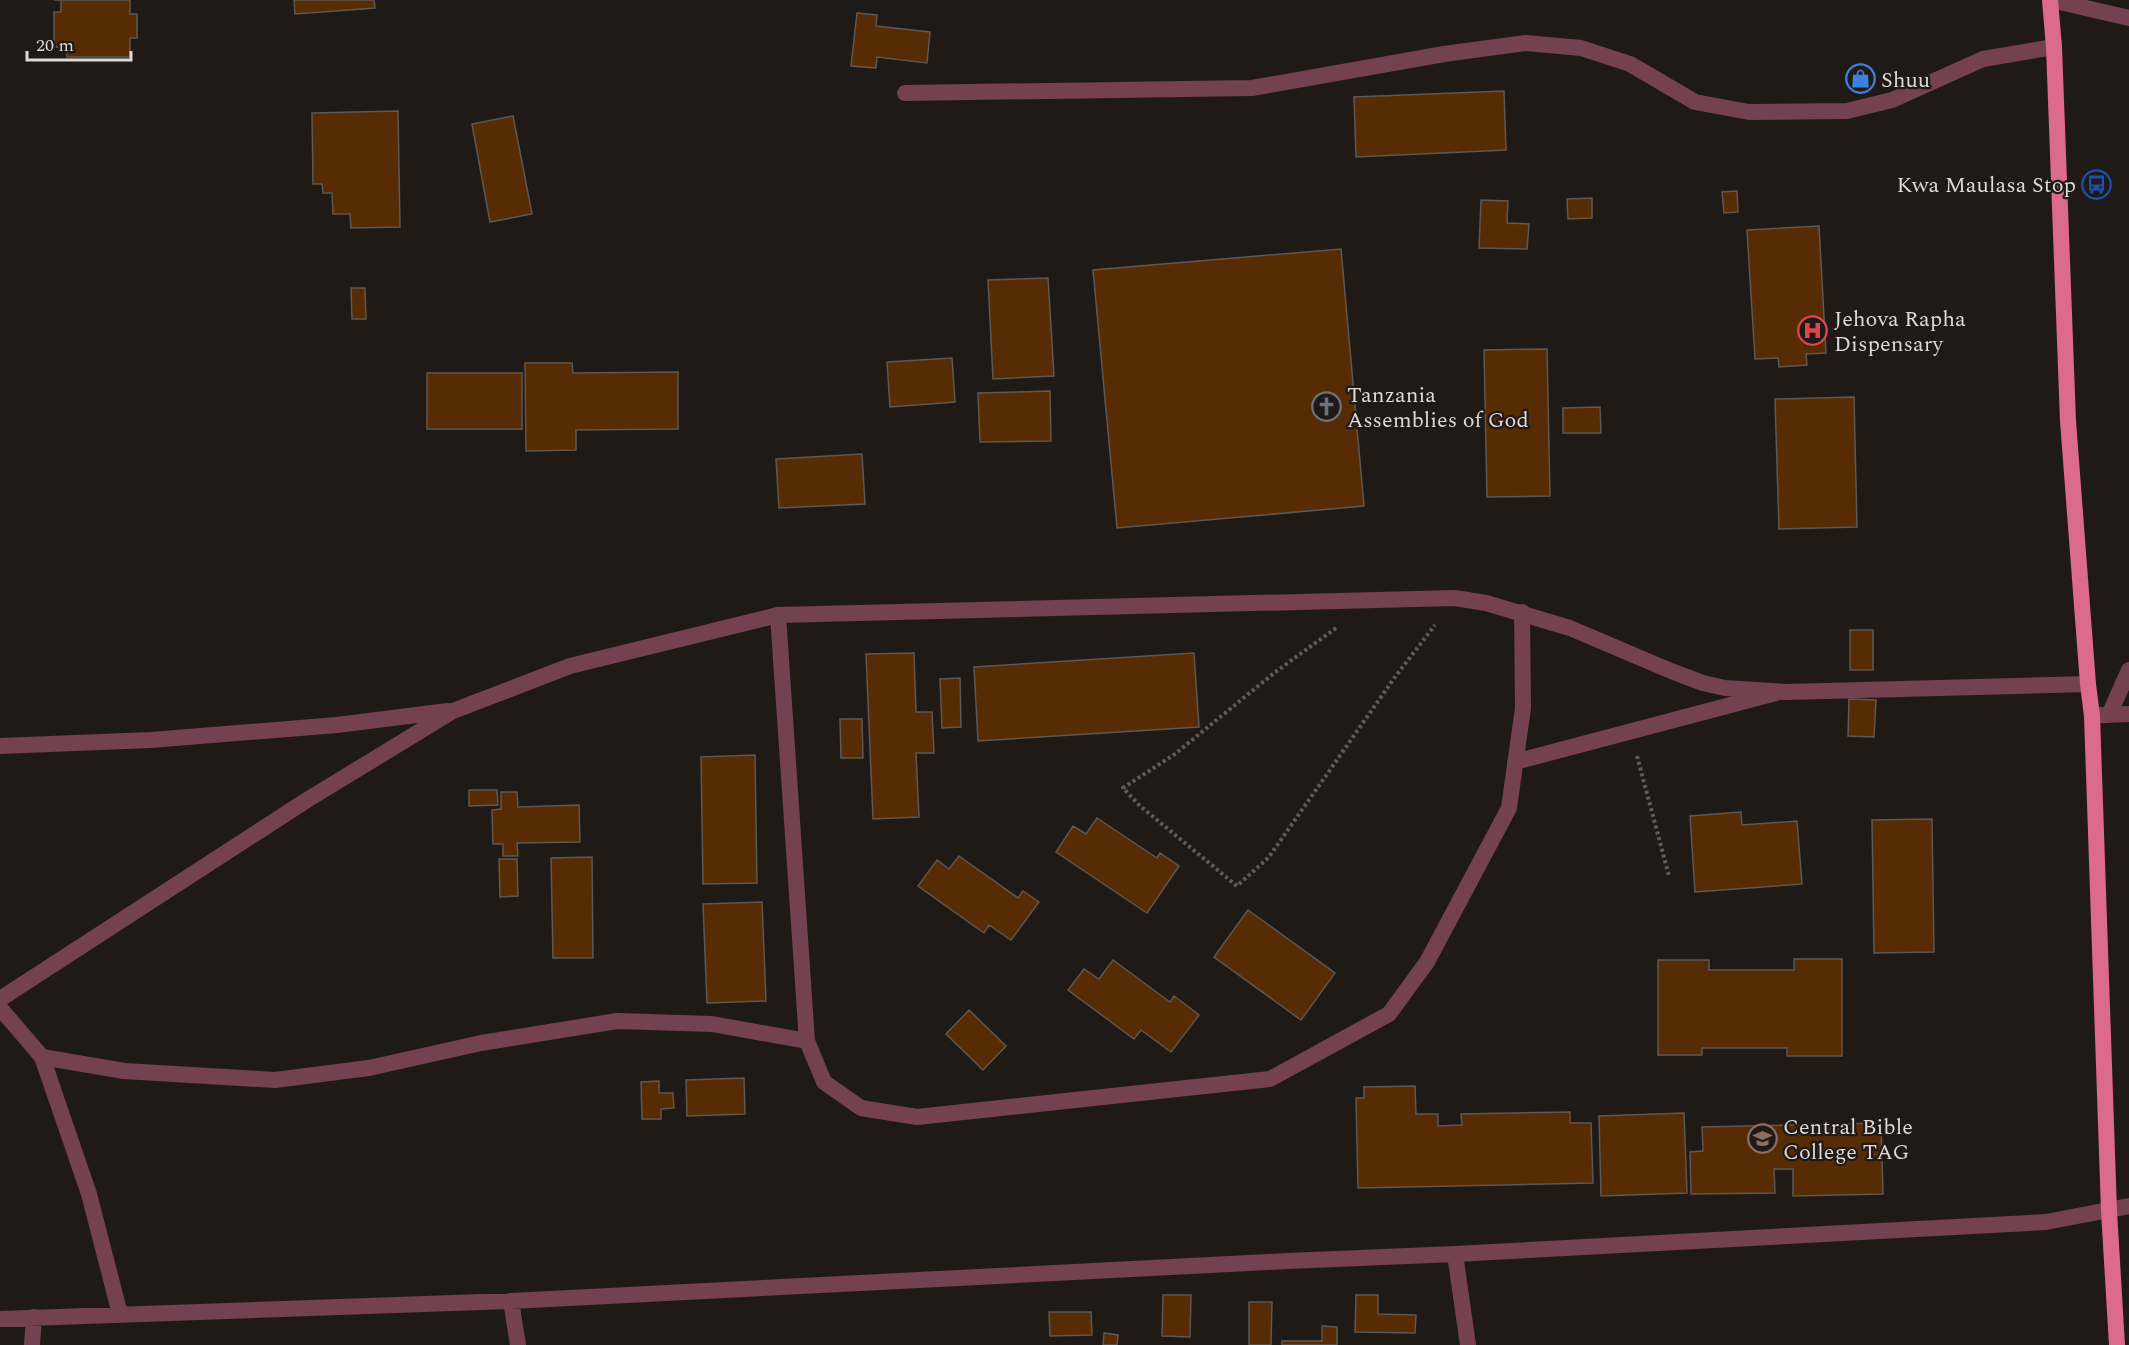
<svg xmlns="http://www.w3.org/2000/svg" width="2129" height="1345" viewBox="0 0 2129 1345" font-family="Spectral,serif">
<rect width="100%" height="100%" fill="#201a17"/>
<path fill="#572c04" stroke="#5e5752" stroke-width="1.5" d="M54,0H130V14H137V38H130V57H67V47H54V12H61V0Z
M294,0H374L375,8L295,14Z
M857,13L877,15L876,26L930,32L927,63L877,57L876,68L851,66Z
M1504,91L1506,150L1356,157L1354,97Z
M398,111L400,227L351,228L350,214H333L332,193H323L322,184H313L312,113Z
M513,116L532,214L490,222L472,124Z
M1737,191L1738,212L1724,213L1722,192Z
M1592,198V218L1568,219L1567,199Z
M1481,200L1508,201L1507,223L1529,224L1527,249L1479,248Z
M1819,226L1826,353L1806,354L1807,365L1779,367L1778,358L1755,359L1747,230Z
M1341,249L1364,506L1117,528L1093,270Z
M1048,278L1054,376L993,379L988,280Z
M351,288H365L366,319H352Z
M1547,349L1550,496L1487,497L1484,350Z
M952,358L955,402L890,407L887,362Z
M525,363H572L573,373L678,372V429L576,430V450L526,451Z
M427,373H522V429H427Z
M1050,391L1051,441L980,442L978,393Z
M1854,397L1857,527L1779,529L1775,399Z
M1600,407L1601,433H1563V408Z
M862,454L865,504L779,508L776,459Z
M1850,630H1873V670H1850Z
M914,653L916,712H932L934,753H916L919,817L873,819L866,654Z
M1194,653L1199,727L978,741L974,667Z
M960,678L961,727L942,728L940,679Z
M1849,699L1876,700L1874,737L1848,736Z
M840,719H862L863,758H841Z
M755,755L757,883L703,884L701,757Z
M469,790H497L498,805L469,806Z
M501,792H517L518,807L579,805L580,842L517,843L518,856H503V844H493L492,810L501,809Z
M1741,812L1742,825L1797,821L1802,884L1695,892L1690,816Z
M1097,818L1157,858L1160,853L1179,866L1147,913L1056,852L1073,826L1086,834Z
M1932,819L1934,952L1874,953L1872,820Z
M959,856L1018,898L1023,891L1039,902L1011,940L989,925L984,933L918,886L937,860L949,869Z
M592,857L593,958H553L551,858Z
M499,859H517L518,896L500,897Z
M762,902L766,1001L707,1003L703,904Z
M1248,910L1335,973L1301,1020L1214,957Z
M1794,959H1842V1056H1787V1048H1702V1055H1658V960H1709V970H1794Z
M1113,960L1170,1002L1174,996L1199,1015L1171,1052L1141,1030L1134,1039L1068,990L1084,969L1099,979Z
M969,1010L1006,1046L983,1070L946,1034Z
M744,1078L745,1114L687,1116L686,1080Z
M659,1081V1093H673L674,1108L661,1109V1119H642L641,1082Z
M1415,1086L1416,1114H1438V1126L1462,1125L1461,1114L1570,1112V1123H1591L1593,1183L1358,1188L1356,1098H1364V1087Z
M1684,1113L1687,1193L1601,1196L1599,1116Z
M1881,1123L1883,1194L1793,1196V1169H1774L1775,1193L1691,1194L1690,1152L1703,1151L1702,1127Z
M1163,1295H1191L1190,1337L1162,1336Z
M1356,1295H1378V1314L1416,1315L1415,1333L1355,1332Z
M1249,1302H1272L1271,1345H1249Z
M1049,1312H1091L1092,1335L1050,1336Z
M1322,1326L1337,1327V1345H1282V1341H1322Z
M1104,1333L1118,1335L1117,1345H1103Z"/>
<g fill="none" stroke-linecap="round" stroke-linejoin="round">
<path stroke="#615c59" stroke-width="4" stroke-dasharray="3 3" stroke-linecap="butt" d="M1336,628L1274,673L1175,754L1123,788L1139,805L1237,886L1269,857L1395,677L1435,625
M1637,756L1669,876"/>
<path stroke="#73414f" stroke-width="16" d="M778,615L807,1041L824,1082L861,1108L917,1117L1270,1079L1389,1014L1427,962L1509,808L1523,708L1522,612
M1515,762L1776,693"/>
<path stroke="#73414f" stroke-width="16" d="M2051,0L2129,18
M905,93L1252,88L1444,54L1526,43L1581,48L1630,64L1695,102L1749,112L1847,111L1892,100L1983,59L2054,47
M2100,715L2129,714
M2109,715L2129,670
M0,746L151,740L337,725L448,711
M0,999L307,800L453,711L570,666L778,615L1455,598L1486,603L1570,628L1671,671L1703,683L1725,688L1787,692L2088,684
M0,1008L42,1057L124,1071L275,1080L369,1068L481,1043L617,1021L712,1024L807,1041
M42,1057L89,1194L120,1314
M1455,1254L1468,1345
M511,1301L518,1345
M0,1319L511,1301L1288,1261L1455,1254L2046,1222L2129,1206
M32,1345L34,1317"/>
<path stroke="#dc6a8d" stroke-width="16" d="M2050,0L2054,47L2068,421L2088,684L2092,716L2109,1211L2117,1345"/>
</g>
<defs>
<symbol id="shop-ring" viewBox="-11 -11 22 22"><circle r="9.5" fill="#201a17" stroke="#3f7fe0" stroke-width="1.5"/><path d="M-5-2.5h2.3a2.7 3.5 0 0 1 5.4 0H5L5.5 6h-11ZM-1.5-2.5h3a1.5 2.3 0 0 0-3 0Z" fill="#3f7fe0"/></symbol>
<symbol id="bus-ring" viewBox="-11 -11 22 22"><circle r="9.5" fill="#201a17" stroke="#1a4fb4" stroke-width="1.5"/><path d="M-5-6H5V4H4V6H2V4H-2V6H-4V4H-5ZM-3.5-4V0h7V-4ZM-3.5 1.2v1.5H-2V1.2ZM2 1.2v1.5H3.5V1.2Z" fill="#1a4fb4"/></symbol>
<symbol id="hospital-ring" viewBox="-11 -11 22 22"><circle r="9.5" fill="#201a17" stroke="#e0444e" stroke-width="1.5"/><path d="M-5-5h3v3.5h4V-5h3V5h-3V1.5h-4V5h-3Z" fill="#e0444e"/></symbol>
<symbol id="church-ring" viewBox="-11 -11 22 22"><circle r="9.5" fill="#201a17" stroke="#6b7280" stroke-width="1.5"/><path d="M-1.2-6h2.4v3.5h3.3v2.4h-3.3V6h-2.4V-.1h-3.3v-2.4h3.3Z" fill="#6b7280"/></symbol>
<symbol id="university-ring" viewBox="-11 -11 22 22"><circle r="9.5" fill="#201a17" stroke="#8d6e63" stroke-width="1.5"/><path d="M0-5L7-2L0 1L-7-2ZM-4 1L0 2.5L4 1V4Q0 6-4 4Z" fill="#8d6e63"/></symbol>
</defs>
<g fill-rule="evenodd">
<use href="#shop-ring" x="1844" y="62" width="33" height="33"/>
<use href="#bus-ring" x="2080" y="168" width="33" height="33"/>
<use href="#hospital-ring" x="1796" y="314" width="33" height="33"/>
<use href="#church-ring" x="1310" y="390" width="33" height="33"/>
<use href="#university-ring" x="1746" y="1122" width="33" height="33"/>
</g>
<g text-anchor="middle" stroke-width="4.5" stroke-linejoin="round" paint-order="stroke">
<g font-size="22" fill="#ddd9d7" stroke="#201a17" text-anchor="start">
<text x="1881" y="87">Shuu</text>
<text x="2076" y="192" text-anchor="end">Kwa Maulasa Stop</text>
<text x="1834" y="326">Jehova Rapha<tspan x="1834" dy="25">Dispensary</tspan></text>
<text x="1347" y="402">Tanzania<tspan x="1347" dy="25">Assemblies of God</tspan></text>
<text x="1783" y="1134">Central Bible<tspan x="1783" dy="25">College TAG</tspan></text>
</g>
</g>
<path d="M27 51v9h104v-9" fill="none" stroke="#ddd9d7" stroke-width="3"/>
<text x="36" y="51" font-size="18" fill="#ddd9d7" stroke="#201a17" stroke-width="4.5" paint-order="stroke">20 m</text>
</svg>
